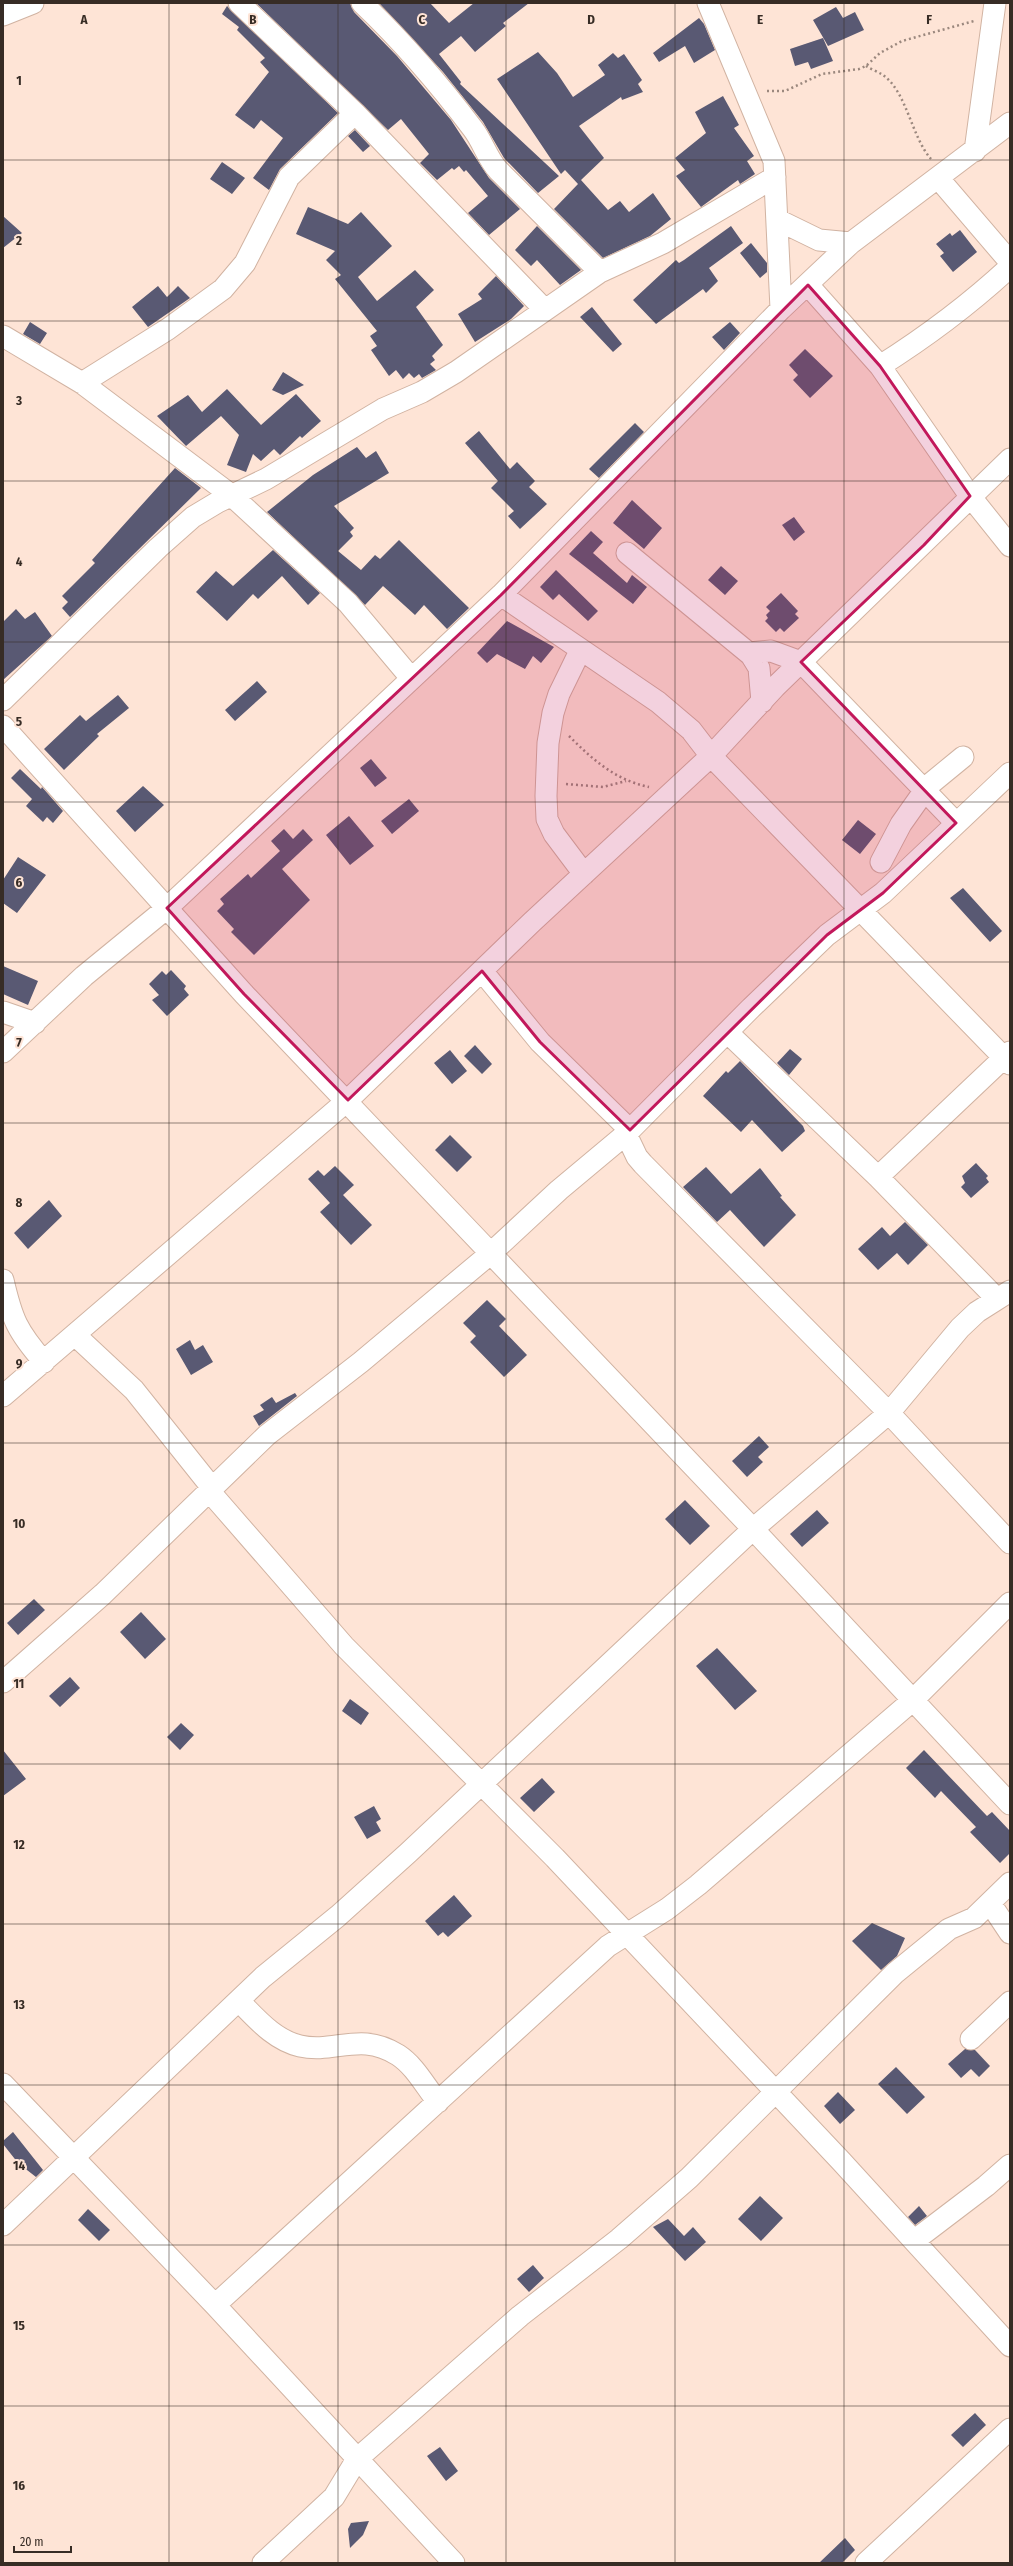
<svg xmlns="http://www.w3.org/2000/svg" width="1013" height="2566" viewBox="0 0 1013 2566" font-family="'Fira Sans Condensed',sans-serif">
<rect width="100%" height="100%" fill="#fee4d6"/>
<path fill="#595973" d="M256,3H350L354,12L397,56L451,120L489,178L520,209L489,235L468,213L488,196L466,170L464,172L459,166L454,170L452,168L437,180L420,163L429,154L401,119L388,130Z
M379,3H430L449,23L474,3H529L503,23L506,26L475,52L461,36L439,54L461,82L460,84L559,176L538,193L504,158L483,122L443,72Z
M227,6L338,113L280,169L269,190L253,178L283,138L261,120L254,129L235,115L269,72L260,62L265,58L237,30L239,27L222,14Z
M836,7L843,18L855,12L864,30L828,46L813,20Z
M699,18L704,24L715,50L694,63L685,46L659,62L653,53Z
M823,38L833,61L811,69L808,62L795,66L790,49Z
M538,52L557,73L573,97L605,75L598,65L613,53L618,58L624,54L642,80L638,84L643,92L622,100L621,97L579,126L604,158L581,180L608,210L620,201L629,212L653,193L671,219L650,236L603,258L554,209L578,184L565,170L561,174L497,79Z
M723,96L739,125L734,128L754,156L747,161L755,174L740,184L738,180L701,207L676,176L685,170L675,158L706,133L695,112Z
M355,130L370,146L363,152L348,136Z
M222,162L245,178L232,194L210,179Z
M308,207L348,224L361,212L392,246L358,277L377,301L415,270L434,290L416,307L443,345L432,356L435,360L430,364L436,370L422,378L419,374L414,378L409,373L403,379L396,370L389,376L371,350L377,346L370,336L377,331L335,279L341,275L326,260L335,251L296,234Z
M3,216L22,233L3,248Z
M537,226L581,270L560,285L537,260L531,266L515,250Z
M731,226L743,243L709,268L718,281L706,293L703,289L656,324L633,300L676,260L679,263L684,260Z
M960,230L977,252L953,272L940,256L944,253L936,244L950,233L952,236Z
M751,243L767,263V272L760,278L740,253Z
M496,276L524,306L511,319L475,342L458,314L482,299L478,294Z
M158,286L167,297L178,286L190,298L148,327L132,307Z
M592,307L622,344L613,352L580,317Z
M30,322L47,333L40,344L23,334Z
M730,322L740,333L724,350L712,337Z
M805,349L833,376L810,398L793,380L798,375L789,365Z
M283,372L304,385L283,395L272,390Z
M227,389L261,425L296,394L321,421L302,438L300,436L280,455L274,449L261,461L253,454L246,472L227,465L239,435L221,416L186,446L157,416L188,395L202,412Z
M635,423L644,432L599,478L589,469Z
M479,431L510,469L517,462L535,481L529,487L547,504L520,529L508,516L514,511L491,488L498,481L465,443Z
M357,447L366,458L376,451L389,473L334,506L354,528L350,532L353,536L338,551L361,570L375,555L380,559L399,540L469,608L447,629L424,605L415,615L383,586L365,605L267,512L313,475Z
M175,468L201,488L70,617L62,608L68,602L62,596L95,563L92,560Z
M632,500L662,528L644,549L613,523Z
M794,517L805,532L794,541L782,525Z
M591,531L603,542L593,553L627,583L632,575L647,587L633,604L569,554Z
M273,550L320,593L308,605L282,576L258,599L253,594L227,621L196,592L216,571L233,586Z
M721,566L738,581L725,595L708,580Z
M556,570L598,611L588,621L559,594L553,600L540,587Z
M781,593L798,611L795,614L799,618L784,632L780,628L776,632L765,621L768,618L766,615L770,611L766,607Z
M16,609L25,619L35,612L52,636L3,680V622Z
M507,621L554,647L541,663L533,656L525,669L497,654L487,663L477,653Z
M257,681L267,692L235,721L225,710Z
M118,695L129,708L97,734L99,736L64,770L44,749L80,715L86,721Z
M371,759L387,778L375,787L360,768Z
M20,769L41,789L42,787L63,811L53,823L47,817L43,822L26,806L32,799L11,778Z
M143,786L164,805L135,832L116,811Z
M409,799L419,811L392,834L381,821Z
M349,816L374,846L350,865L326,835Z
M858,820L876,834L860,854L842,840Z
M284,829L293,839L303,829L313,840L282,869L310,900L254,955L231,932L234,929L217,911L224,904L220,899L248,874L251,878L280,851L271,841Z
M18,857L46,875L17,913L3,903V880Z
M963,888L1002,931L990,942L950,898Z
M3,966L38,981L28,1005L3,994Z
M171,970L186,986L184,989L189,995L167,1016L152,1000L159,995L149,984L162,971L166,975Z
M475,1045L492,1064L482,1074L464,1056Z
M790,1049L802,1059L789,1075L777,1063Z
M450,1050L467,1071L452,1084L434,1063Z
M740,1061L803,1126L805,1131L782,1152L752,1120L741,1132L703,1096L726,1071L728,1073Z
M450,1135L472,1157L457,1172L435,1150Z
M976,1163L988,1176L986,1178L989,1182L971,1198L961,1187L965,1183L962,1176Z
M335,1166L354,1185L343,1195L372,1225L351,1245L320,1212L330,1203L308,1179L318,1170L324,1176Z
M706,1167L731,1194L760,1168L782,1196L780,1197L796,1215L764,1247L730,1210L717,1222L683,1187Z
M49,1200L62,1216L28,1249L14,1233Z
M905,1222L928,1245L908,1265L897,1253L878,1270L858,1249L882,1227L890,1236Z
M487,1300L506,1319L499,1326L527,1355L504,1377L470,1342L476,1336L463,1323Z
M190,1340L195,1350L203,1345L213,1362L191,1375L176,1349Z
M295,1393L297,1396L259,1426L253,1416L264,1410L260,1405L272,1397L276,1403Z
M759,1436L769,1447L758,1457L763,1462L747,1477L732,1461Z
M685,1500L710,1526L690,1545L665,1519Z
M817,1510L829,1523L802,1547L790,1534Z
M34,1599L45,1610L18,1635L7,1623Z
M141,1612L166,1639L145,1659L120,1632Z
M717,1648L757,1691L735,1710L696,1666Z
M70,1677L80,1688L60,1707L49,1696Z
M350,1699L369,1713L361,1725L342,1711Z
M181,1723L194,1735L180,1750L167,1737Z
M3,1750L26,1779L3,1796Z
M924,1750L987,1816L992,1812L1010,1831V1853L1000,1863L970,1832L976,1827L941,1791L935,1798L906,1768Z
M542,1778L555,1792L534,1812L520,1798Z
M374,1806L381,1819L376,1822L381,1831L367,1839L354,1817Z
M454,1895L472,1916L448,1937L443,1932L438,1936L425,1921Z
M872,1923L905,1938L897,1956L881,1970L852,1941Z
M965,2049L975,2050L990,2066L979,2077L971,2069L961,2078L948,2064Z
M896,2067L925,2097L907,2114L878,2084Z
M838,2092L855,2110L840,2124L824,2106Z
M13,2132L43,2170L36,2177L18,2163L3,2144V2141Z
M760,2196L783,2218L761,2241L738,2219Z
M919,2206L927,2216L915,2225L908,2217Z
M88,2209L110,2230L99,2241L78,2220Z
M668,2219L684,2236L693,2227L706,2242L685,2261L653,2227Z
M533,2265L544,2278L529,2292L517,2279Z
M975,2413L986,2425L963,2447L951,2435Z
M440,2447L458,2471L446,2481L427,2456Z
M369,2521L363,2535L350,2548L348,2529L351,2523Z
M845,2538L855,2550L842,2563H819Z"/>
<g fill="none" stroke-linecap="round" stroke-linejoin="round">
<defs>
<path id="minor" d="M239,3L355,113L545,310
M362,3C403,42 439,84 473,129C483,142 487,158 498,170L600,272
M708,3L774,161L781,309
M3,15L33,3
M975,151L995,3
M939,179L1010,262
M778,220L819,240L851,243
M808,285L880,366L970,496L1010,546
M3,336L82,383L231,495L348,603L411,678
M880,366C926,337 970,304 1010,267
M82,383L168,329L223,289L245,263L289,177L355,113
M627,553L751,655L759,668L762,702
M501,595L658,702L691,730L711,756L1010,1064
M580,651L559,694L553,713L548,743L546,796L547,819L554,834L584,874
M749,653L771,651L801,662L956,823
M3,700L158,548L193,517L218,502L266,479L383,409L422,392L456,372L600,272L663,243L775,177
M3,726L244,994L753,1529L1010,1804
M924,789L963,757
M881,862L901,824L925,790
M482,971L540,1042L630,1130
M3,1012L35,1023
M728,1033L878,1177L997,1299
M3,1052L84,976L167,908L501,595L781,309L851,243L1010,123
M626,1134L637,1157L643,1164L889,1413L1010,1543
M878,1177L1010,1052
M3,1280C12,1319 17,1331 44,1362
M75,1335L134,1390L213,1489
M3,1396L348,1100L532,922L711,756L775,687L1010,459
M210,1492L344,1646L555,1858L841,2161L1010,2346
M3,1682L103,1594L267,1435L361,1362L490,1254L559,1190L626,1134L751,1008L827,935L883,893L1010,773
M990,1903L1010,1933
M239,2001C256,2018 274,2040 300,2046C335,2054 360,2031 398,2055C415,2066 425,2086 438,2102
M971,2039L1010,2002
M3,2084L215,2305L454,2563
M3,2225L263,1977L338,1916L408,1853L753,1529L889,1413L960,1328L977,1312L1010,1291
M915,2240L986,2186L1010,2165
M215,2305L608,1946L667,1909L698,1885L912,1701L1010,1603
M263,2563L334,2497L357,2459L520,2316L619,2239L689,2178L895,1973L949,1929L974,1918L1010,1883
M866,2563L1010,2429"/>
</defs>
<use href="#minor" stroke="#d1b3a2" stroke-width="23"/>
<path stroke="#9b887e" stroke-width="2.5" stroke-dasharray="2 3" stroke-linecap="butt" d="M866,66C871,69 878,72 883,75C907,92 911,136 931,159
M767,91H785L822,74L859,69L866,66L880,53L902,41L974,21
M569,736C592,759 615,780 649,787
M566,784L603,787L626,781"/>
<use href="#minor" stroke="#fff" stroke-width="21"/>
</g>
<path fill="#c2185b" fill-opacity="0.2" stroke="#c2185b" stroke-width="3" stroke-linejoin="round" d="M808,285L880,366L970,496L924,545L801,662L956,823L883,893L827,935L630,1130L540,1042L482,971L348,1100L244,994L167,908L501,595Z"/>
<path fill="none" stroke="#372c25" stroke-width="1" stroke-opacity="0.55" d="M169,3V2563M338,3V2563M506,3V2563M675,3V2563M844,3V2563M3,160H1010M3,321H1010M3,481H1010M3,642H1010M3,802H1010M3,962H1010M3,1123H1010M3,1283H1010M3,1443H1010M3,1604H1010M3,1764H1010M3,1924H1010M3,2085H1010M3,2245H1010M3,2406H1010"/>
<g font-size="13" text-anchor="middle" font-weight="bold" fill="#372c25" stroke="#fee4d6" stroke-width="4" stroke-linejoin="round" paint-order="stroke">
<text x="84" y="24">A</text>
<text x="253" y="24">B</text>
<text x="422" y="24">C</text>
<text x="591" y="24">D</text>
<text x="760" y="24">E</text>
<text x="929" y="24">F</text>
<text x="19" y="85">1</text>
<text x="19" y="245">2</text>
<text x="19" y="405">3</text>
<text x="19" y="566">4</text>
<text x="19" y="726">5</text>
<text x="19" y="887">6</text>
<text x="19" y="1047">7</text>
<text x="19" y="1207">8</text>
<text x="19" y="1368">9</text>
<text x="19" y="1528">10</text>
<text x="19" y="1688">11</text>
<text x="19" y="1849">12</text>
<text x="19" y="2009">13</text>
<text x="19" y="2170">14</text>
<text x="19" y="2330">15</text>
<text x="19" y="2490">16</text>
</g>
<rect width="1013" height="2566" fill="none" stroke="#372c25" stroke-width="8"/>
<path d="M14 2546v6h57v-6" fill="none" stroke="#372c25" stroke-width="2"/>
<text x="20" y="2546" font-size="12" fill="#372c25" stroke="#fee4d6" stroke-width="3" paint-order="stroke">20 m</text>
</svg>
